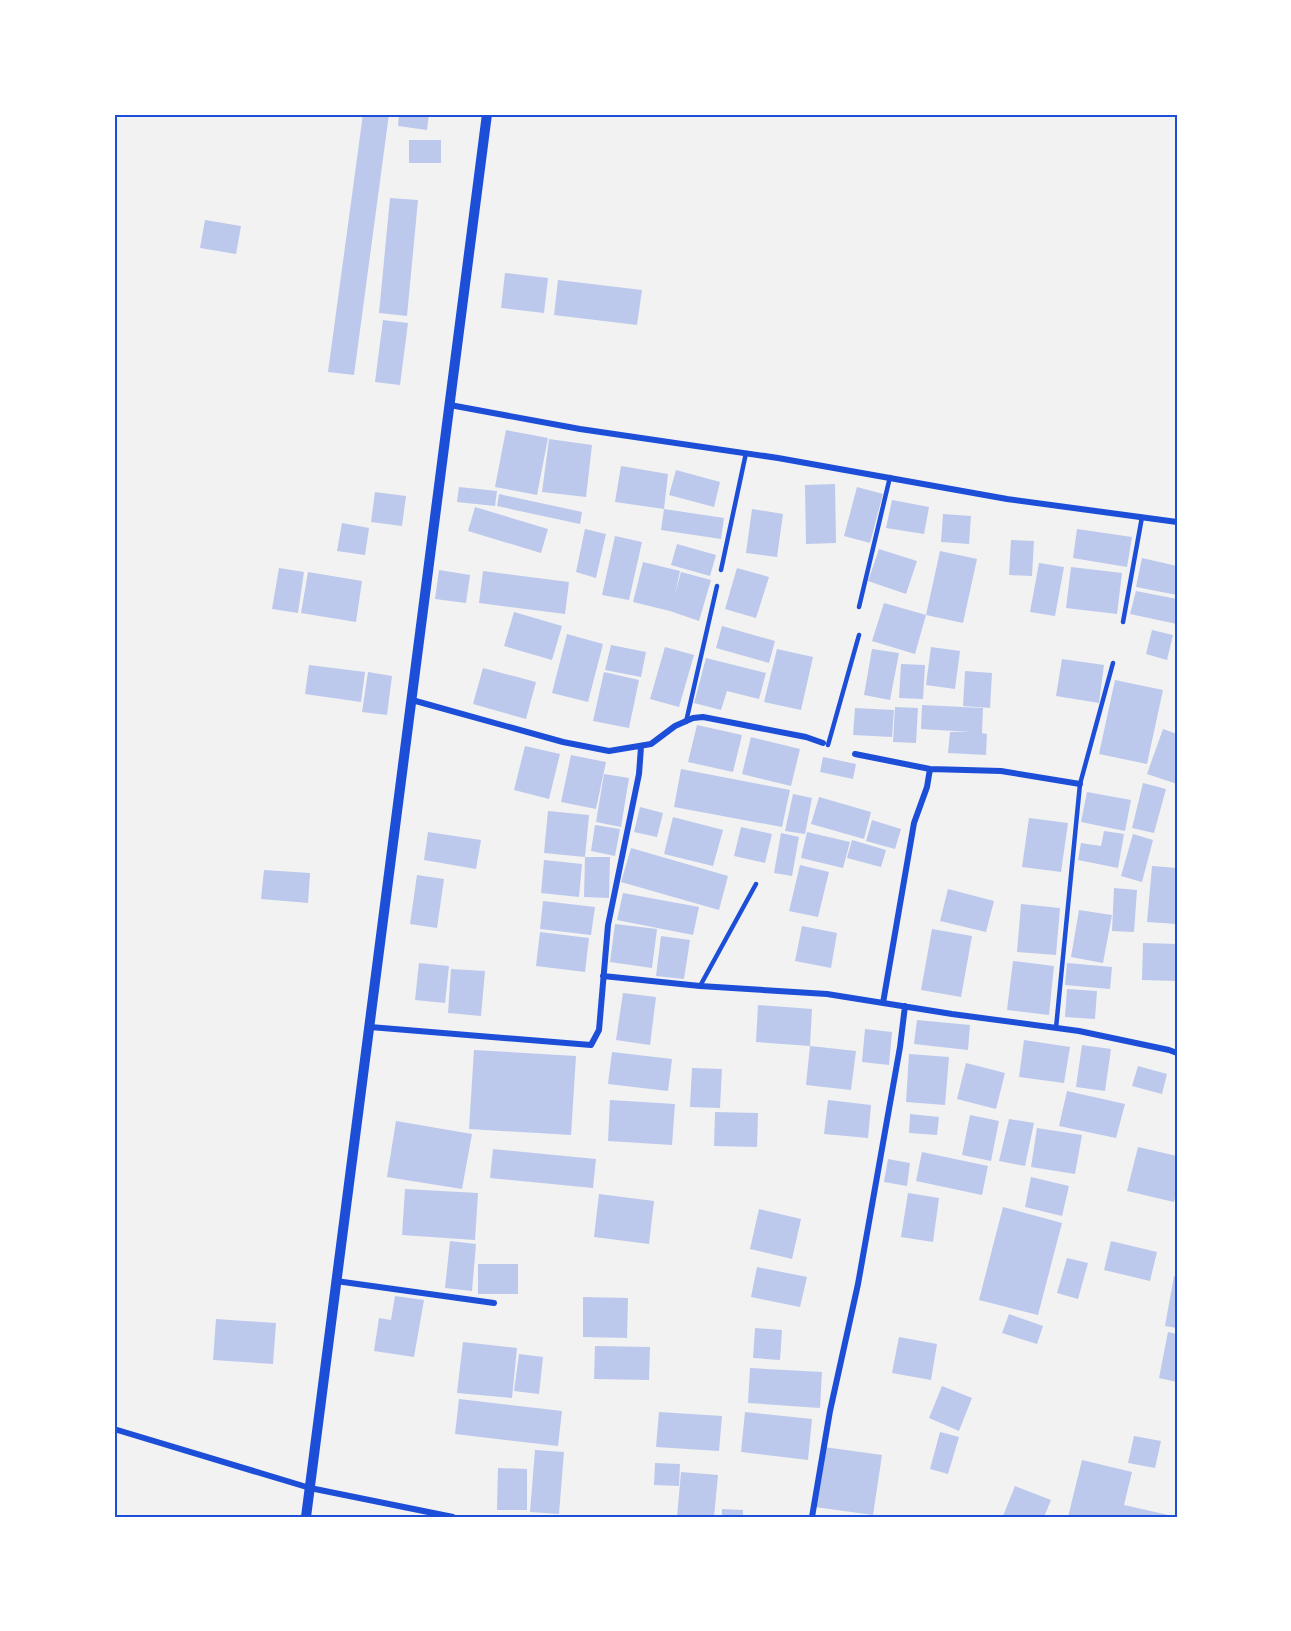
<svg xmlns="http://www.w3.org/2000/svg" width="1291" height="1631" viewBox="0 0 1291 1631" font-family="'Varela Round',sans-serif">
<rect width="100%" height="100%" fill="#f2f2f2"/>
<path fill="#bdc9ec" d="M363,114H389L354,375L328,372Z
M399,114H429L427,130L398,126Z
M409,140H441V163H409Z
M390,198L418,200L407,316L379,313Z
M205,220L241,226L236,254L200,248Z
M505,273L548,278L544,313L501,308Z
M558,280L642,290L637,325L554,315Z
M383,320L408,323L400,385L375,382Z
M506,430L548,438L537,495L495,487Z
M549,439L592,445L586,497L542,492Z
M621,466L668,474L664,509L615,502Z
M676,470L720,482L714,507L669,495Z
M835,484L836,543L806,544L805,485Z
M459,487L497,491L495,506L457,502Z
M857,487L883,494L870,543L844,536Z
M375,492L406,496L402,526L371,522Z
M499,494L582,512L580,524L497,506Z
M892,500L929,507L924,534L886,528Z
M475,507L548,529L541,553L468,531Z
M664,509L724,518L721,539L661,530Z
M752,509L783,514L777,557L746,553Z
M943,514L971,516L969,544L941,542Z
M342,523L369,528L365,555L337,551Z
M585,529L606,534L596,578L576,572Z
M1077,529L1132,537L1127,567L1073,558Z
M615,536L642,542L629,600L602,595Z
M1011,540L1034,541L1032,576L1009,575Z
M677,544L716,555L710,576L671,565Z
M879,549L917,561L906,594L868,581Z
M940,551L977,559L963,623L926,615Z
M1142,558L1177,566V595L1136,587Z
M643,562L680,571L675,594L681,572L711,580L699,621L670,611L633,602Z
M1039,563L1064,567L1055,616L1030,612Z
M1071,567L1122,573L1117,614L1066,608Z
M279,568L304,572L298,613L272,609Z
M737,568L769,577L756,618L725,609Z
M439,570L470,575L466,603L435,599Z
M483,571L569,582L565,614L479,603Z
M308,572L362,581L356,622L301,613Z
M1136,591L1177,599V624L1130,614Z
M884,603L926,615L915,654L872,641Z
M514,612L562,626L552,660L504,646Z
M722,626L775,641L769,663L716,648Z
M1152,630L1173,635L1167,660L1146,654Z
M567,634L603,644L588,702L552,693Z
M611,645L646,652L641,677L605,670Z
M665,647L694,655L679,707L650,699Z
M931,647L960,651L955,689L926,685Z
M777,649L813,657L801,710L764,702Z
M872,649L899,653L890,700L864,695Z
M706,658L766,673L759,699L727,691L721,710L694,703Z
M1062,659L1104,665L1099,703L1056,696Z
M901,664L925,665L923,699L899,698Z
M309,665L365,672L361,702L305,694Z
M483,668L536,682L526,719L473,704Z
M965,671L992,673L990,708L963,706Z
M368,672L392,676L387,715L362,712Z
M604,672L639,680L629,728L593,721Z
M1115,680L1163,690L1147,764L1099,754Z
M922,705L983,708L982,733L987,734L986,755L948,753L950,732H970L921,729Z
M895,707L918,708L916,743L893,742Z
M855,708L894,710L892,737L853,735Z
M697,725L742,735L733,772L688,762Z
M1163,729L1177,734V784L1147,774Z
M751,737L800,749L791,786L742,774Z
M525,746L560,754L549,799L514,790Z
M571,755L606,762L596,809L561,802Z
M823,757L856,764L853,779L820,772Z
M681,769L790,790L782,827L674,807Z
M604,774L629,778L621,827L596,822Z
M1143,783L1166,789L1154,833L1132,828Z
M1087,792L1131,800L1125,831L1081,822Z
M793,794L812,798L805,834L785,831Z
M819,797L871,812L864,839L811,824Z
M640,807L663,813L657,837L634,832Z
M548,811L589,815L585,857L544,853Z
M673,817L723,830L713,866L664,854Z
M1029,818L1068,823L1061,872L1022,867Z
M872,820L901,829L895,849L866,841Z
M595,825L620,829L615,856L591,851Z
M741,827L772,834L765,863L734,856Z
M1104,831L1124,834L1118,868L1078,860L1081,843L1101,846Z
M428,832L481,840L476,869L424,860Z
M807,832L850,842L843,868L801,858Z
M781,833L799,837L792,876L774,873Z
M1133,834L1153,840L1142,882L1121,876Z
M852,840L886,850L881,867L847,858Z
M631,848L728,876L719,910L621,882Z
M585,857H610L609,898L584,897Z
M544,860L582,864L579,897L541,893Z
M800,865L829,872L818,917L789,911Z
M1152,866L1177,868V924L1147,922Z
M264,870L310,873L308,903L261,899Z
M417,875L444,879L437,928L410,924Z
M1114,888L1137,890L1134,932L1112,931Z
M948,889L994,901L986,932L940,921Z
M623,893L699,907L693,935L617,920Z
M543,901L595,907L591,935L540,929Z
M1021,904L1060,908L1056,955L1017,952Z
M1079,910L1112,915L1103,963L1071,957Z
M615,924L657,929L652,968L610,962Z
M802,926L837,933L831,968L795,961Z
M932,929L972,936L961,997L921,990Z
M540,932L589,938L585,972L536,966Z
M661,936L690,940L684,979L656,976Z
M1143,943L1177,944V981L1142,980Z
M1013,961L1054,966L1049,1015L1007,1010Z
M419,963L449,966L445,1003L415,1000Z
M1067,963L1112,967L1110,989L1065,985Z
M451,969L485,971L481,1016L448,1013Z
M1067,989L1097,991L1095,1019L1065,1017Z
M623,993L656,997L650,1045L616,1040Z
M758,1005L812,1009L810,1046L756,1042Z
M917,1020L970,1025L968,1050L914,1044Z
M865,1029L892,1032L889,1065L862,1062Z
M1024,1040L1070,1047L1064,1083L1019,1077Z
M1082,1045L1111,1049L1105,1091L1076,1087Z
M810,1046L856,1051L851,1090L806,1085Z
M474,1050L576,1056L571,1135L469,1129Z
M612,1052L672,1059L668,1091L608,1084Z
M909,1054L949,1057L945,1105L906,1102Z
M966,1063L1005,1073L996,1109L957,1099Z
M1138,1066L1167,1074L1162,1094L1132,1086Z
M692,1068L722,1069L720,1108L690,1107Z
M1067,1091L1125,1104L1116,1138L1059,1126Z
M610,1100L675,1104L672,1145L608,1141Z
M828,1100L871,1105L868,1138L824,1134Z
M715,1112L758,1113L757,1147L714,1146Z
M910,1114L939,1117L937,1135L909,1133Z
M970,1115L999,1121L991,1161L962,1155Z
M1009,1119L1034,1123L1025,1166L999,1161Z
M396,1121L472,1134L462,1189L387,1177Z
M1037,1128L1082,1135L1075,1174L1031,1167Z
M1138,1147L1177,1156V1190L1174,1202L1127,1191Z
M493,1149L596,1159L593,1188L490,1178Z
M922,1152L988,1166L982,1195L916,1181Z
M888,1159L910,1163L907,1186L884,1182Z
M1031,1177L1069,1186L1062,1216L1025,1207Z
M405,1189L478,1193L475,1240L402,1235Z
M908,1193L939,1198L933,1242L901,1237Z
M599,1194L654,1201L649,1244L594,1237Z
M1003,1207L1062,1223L1038,1315L979,1300Z
M759,1209L801,1219L792,1259L750,1249Z
M450,1241L476,1244L472,1291L445,1288Z
M1111,1241L1157,1252L1150,1281L1104,1270Z
M1067,1258L1088,1263L1078,1299L1057,1293Z
M478,1264H518V1294H478Z
M757,1267L807,1277L800,1307L751,1297Z
M1174,1276L1177,1277V1328L1165,1326Z
M395,1296L424,1300L414,1357L374,1351L379,1318L391,1320Z
M583,1297L628,1298L627,1338L583,1337Z
M1009,1314L1043,1326L1037,1344L1002,1333Z
M216,1319L276,1323L273,1364L213,1360Z
M755,1328L782,1330L780,1360L753,1358Z
M1168,1332L1177,1334V1382L1159,1378Z
M899,1337L937,1344L931,1380L892,1373Z
M463,1342L517,1348L512,1398L457,1393Z
M595,1346L650,1347L649,1380L594,1379Z
M519,1354L543,1357L539,1394L514,1391Z
M750,1368L822,1372L820,1408L748,1403Z
M942,1386L972,1398L959,1431L929,1418Z
M459,1399L562,1411L558,1446L455,1434Z
M659,1412L722,1416L719,1451L656,1447Z
M745,1412L812,1419L808,1460L741,1452Z
M940,1432L959,1437L948,1474L930,1469Z
M1134,1436L1161,1441L1155,1468L1128,1463Z
M824,1447L882,1455L873,1515L815,1507Z
M535,1450L564,1452L559,1514L530,1512Z
M1082,1460L1132,1472L1124,1505L1177,1517H1068Z
M655,1463L680,1464L679,1486L654,1485Z
M498,1468L527,1469V1510H497Z
M681,1472L718,1475L714,1517H677Z
M1015,1486L1051,1500L1044,1517L1003,1516Z
M722,1509L743,1510V1517H722Z"/>
<g fill="none" stroke-linecap="round" stroke-linejoin="round">
<path stroke="#1d4ed8" stroke-width="4.5" d="M721,570L746,453
M859,607L890,477
M1123,622L1142,517
M686,722L717,586
M828,745L859,635
M700,986L756,884
M1056,1028L1080,784L1113,663"/>
<path stroke="#1d4ed8" stroke-width="6" d="M450,405L580,429L778,458L1007,499L1177,522
M412,700L563,742L609,751L651,744L675,726L693,718L703,717L806,737L823,743
M855,754L930,769L1001,771L1080,784
M603,976L700,986L827,994L952,1014L1079,1031L1169,1050L1177,1053
M883,1003L914,823L927,787L930,769
M370,1027L591,1045L599,1030L608,925L639,774L641,747
M336,1281L494,1303
M114,1429L310,1488L453,1517
M812,1517L830,1411L858,1284L900,1047L905,1006"/>
<path stroke="#1d4ed8" stroke-width="10" d="M306,1517L487,114"/>
</g>
<rect width="1291" height="1631" fill="none" stroke="#ffffff" stroke-width="231"/>
<rect x="116" y="116" width="1060" height="1400" fill="none" stroke="#1d4ed8" stroke-width="2"/>
</svg>
